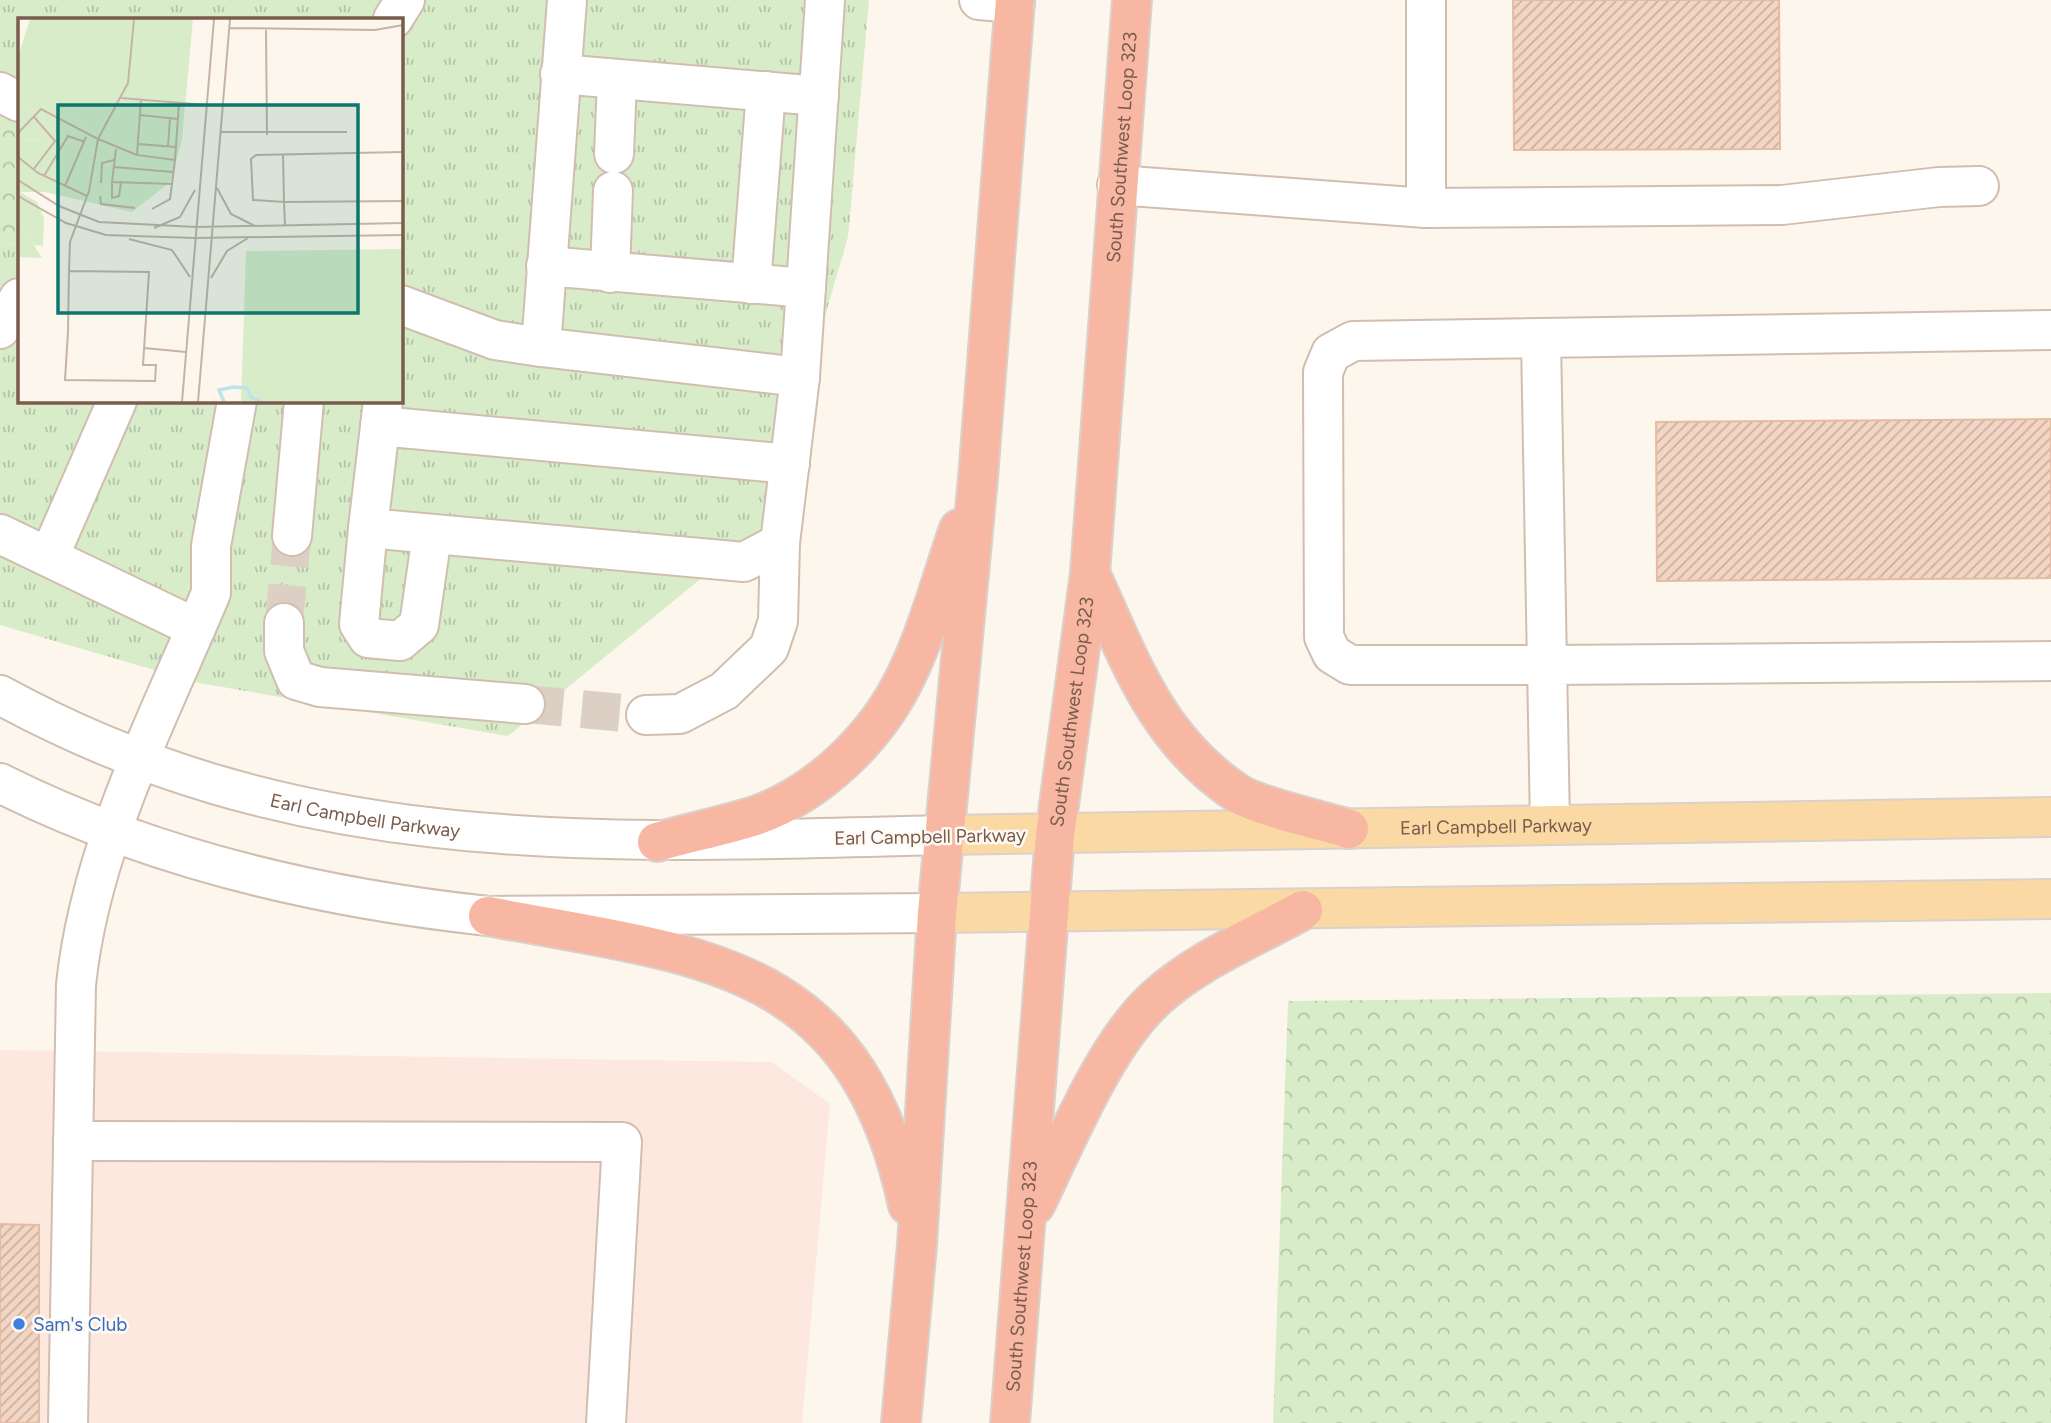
<svg xmlns="http://www.w3.org/2000/svg" width="2051" height="1423" viewBox="0 0 2051 1423" font-family="Figtree,sans-serif">
<defs>
<pattern id="grass-tufts" width="24" height="20" patternUnits="userSpaceOnUse" patternTransform="scale(1.75)"><rect width="24" height="20" fill="#d8ecc9"/><path d="M3 7l-1-3M5 7V3M7 7l1-3M15 17l-1-3M17 17v-4M19 17l1-3" fill="none" stroke="#b4c2a5"/></pattern>
<pattern id="forest-crowns" width="20" height="18" patternUnits="userSpaceOnUse" patternTransform="scale(1.75)"><rect width="20" height="18" fill="#d8ecc9"/><path d="M2 6a3 3 0 1 1 6 0M12 15a3 3 0 1 1 6 0" fill="none" stroke="#b4c2a5"/></pattern>
<pattern id="building-hatch" width="6" height="6" patternUnits="userSpaceOnUse" patternTransform="scale(1.75)"><rect width="6" height="6" fill="#f3d5c3"/><path d="M-1 1l2-2M0 6l6-6M5 7l2-2" fill="none" stroke="#cab0a1"/></pattern>
</defs>
<rect width="100%" height="100%" fill="#fdf6ec"/>
<path fill="#fde8e0" d="M0,1050L772,1062L830,1104L802,1423H0Z"/>
<path fill="url(#grass-tufts)" d="M0,0H869L848,237L763,528L508,736L199,683L0,625V244L19,245V401H401V19H19V84L0,80Z"/>
<path fill="url(#forest-crowns)" d="M0,80L19,84V245L0,244Z
M2051,993V1423H1273L1288,1001Z"/>
<path fill="url(#building-hatch)" stroke="#e6bba3" stroke-width="2" d="M1513,0H1779L1780,149L1514,150Z
M2051,419V578L1657,581L1656,422Z
M0,1224L39,1225V1423H0Z"/>
<g fill="none" stroke-linecap="round" stroke-linejoin="round">
<path stroke="#dcd0c4" stroke-width="38" stroke-dasharray="38 19" stroke-linecap="butt" d="M284,623L292,536
M525,704L646,715"/>
<defs>
<g id="minor">
<path d="M979,0L1015,3"/>
<path d="M1426,0V208"/>
<path d="M393,19L405,0"/>
<path d="M560,74L819,96"/>
<path d="M0,92L19,102"/>
<path d="M614,154L617,80"/>
<path d="M1117,185L1426,208L1782,205L1939,187L1979,186"/>
<path d="M546,266L806,288"/>
<path d="M610,273L613,191"/>
<path d="M751,284L766,91"/>
<path d="M401,305L495,340L541,347"/>
<path d="M0,329L19,298"/>
<path d="M1541,340L1547,665H1350L1332,654L1324,637L1323,372L1331,353L1353,341L2051,330"/>
<path d="M800,377L825,0"/>
<path d="M383,401L368,528L744,562L780,543L800,377L541,347L567,0"/>
<path d="M380,426L790,464"/>
<path d="M368,528L359,624L368,638L400,641L419,625L432,535"/>
<path d="M0,534L196,628"/>
<path d="M292,536L304,401"/>
<path d="M49,557L117,401"/>
<path d="M284,623V651L296,680L320,687L525,704"/>
<path id="s1" d="M0,695C305,862 610,843 945,835"/>
<path d="M646,715L680,714L724,691L769,648L778,621L780,543"/>
<path d="M0,783C152,859 320,898 488,916L937,913"/>
<path d="M1550,824L1547,665L2051,661"/>
<path d="M73,1141L622,1142L606,1423"/>
<path d="M68,1423L76,985C90,848 158,719 211,593V546L237,401"/>
</g>
<g id="major">
<path id="s2" d="M945,835L2051,817"/>
<path d="M937,913L2051,899"/>
</g>
<g id="highway">
<path d="M1090,573C1129,658 1155,738 1237,793C1256,806 1323,821 1349,829"/>
<path d="M657,842C689,833 723,826 755,816C820,793 878,736 907,674C929,628 942,577 959,529"/>
<path d="M488,916C698,956 855,958 908,1205"/>
<path d="M1035,1205C1066,1142 1105,1044 1156,998C1198,960 1254,937 1303,910"/>
<path d="M901,1423L917,1245L937,913L978,478L1015,0"/>
<path id="s3" d="M1010,1423L1055,835L1090,573L1132,0"/>
</g>
</defs>
<use href="#minor" stroke="#d1beb0" stroke-width="42"/>
<use href="#major" stroke="#dad1cd" stroke-width="42"/>
<use href="#highway" stroke="#dad1cd" stroke-width="42"/>
<use href="#minor" stroke="#fff" stroke-width="38"/>
<use href="#major" stroke="#fbd9a5" stroke-width="38"/>
<use href="#highway" stroke="#f7b7a3" stroke-width="38"/>
</g>
<circle fill="#3f7fe0" stroke="#fffaf3" stroke-width="2.5" cx="19" cy="1324" r="7"/>
<g text-anchor="middle" stroke-width="5" stroke-linejoin="round" paint-order="stroke">
<g font-size="19" fill="#7a5c4d" stroke="#fffaf3">
<text dy="7" stroke="none"><textPath href="#s3" startOffset="1281">South Southwest Loop 323</textPath></text>
<text dy="7" stroke="none"><textPath href="#s3" startOffset="714">South Southwest Loop 323</textPath></text>
<text dy="7" stroke="none"><textPath href="#s1" startOffset="387">Earl Campbell Parkway</textPath></text>
<text dy="7" stroke="none"><textPath href="#s2" startOffset="551">Earl Campbell Parkway</textPath></text>
<text transform="translate(930 836) rotate(-1)" y="7">Earl Campbell Parkway</text>
<text dy="7" stroke="none"><textPath href="#s3" startOffset="147">South Southwest Loop 323</textPath></text>
</g>
<g font-size="19" fill="#366cbe" stroke="#fffaf3" text-anchor="start">
<text x="33" y="1331">Sam's Club</text>
</g>
</g>
<g transform="translate(18 18)">
<rect width="385" height="385" fill="#fdf6ec"/>
<path d="M12,1H175L164,121L152,164L114,194L27,174H2L0,193V121L83,124L65,103L0,90V39ZM0,201L24,240L0,239Z" fill="#d8ecc9"/>
<path d="M0,90L65,103L84,124L0,121ZM2,174L19,184L26,200L25,228L16,227L0,201ZM385,231V384H223L228,233Z" fill="#d8ecc9"/>
<path fill="none" stroke="#bfe3e8" stroke-width="3.5" d="M206,384L201,372L215,369L229,370L233,379L245,384"/>
<path fill="none" stroke="#c5b3a7" stroke-width="2" d="M116,1L110,65L80,121L119,137M212,10L357,12L385,7M248,12L249,117M103,80L188,87M122,97L160,101M203,114H329M0,115L23,91L80,121L71,173L52,224L51,253L50,314L47,362L137,363L138,347H125L131,254L51,253M120,126L158,129M150,128L152,100M98,131L94,164L154,166L157,142L119,137L123,81M265,136L266,184L235,182L233,141L238,137L385,134M0,139L20,155L69,178M157,142L161,85M96,149L155,154M15,152L37,123L16,99M26,158L50,118L67,124M0,162L41,188L81,204L178,209M94,164V180L101,178L103,165M83,165L84,145L96,142M47,168L68,119M199,170L213,196L237,208M0,178L48,205L88,217L177,220M82,178L83,186L117,190M134,191L152,181L154,166M267,207L266,184L385,183M178,209L385,205M136,210L162,199L177,172M177,220L385,217M111,221L154,232L172,259M193,260L209,233L230,220M126,330L168,334M164,384L196,1M180,384L212,1"/>
<path fill="#0f766e" fill-opacity="0.15" stroke="#0f766e" stroke-width="3.5" d="M40,87H340V295H40Z"/>
<rect width="385" height="385" fill="none" stroke="#7a5c4d" stroke-width="3.5"/>
</g>
</svg>
